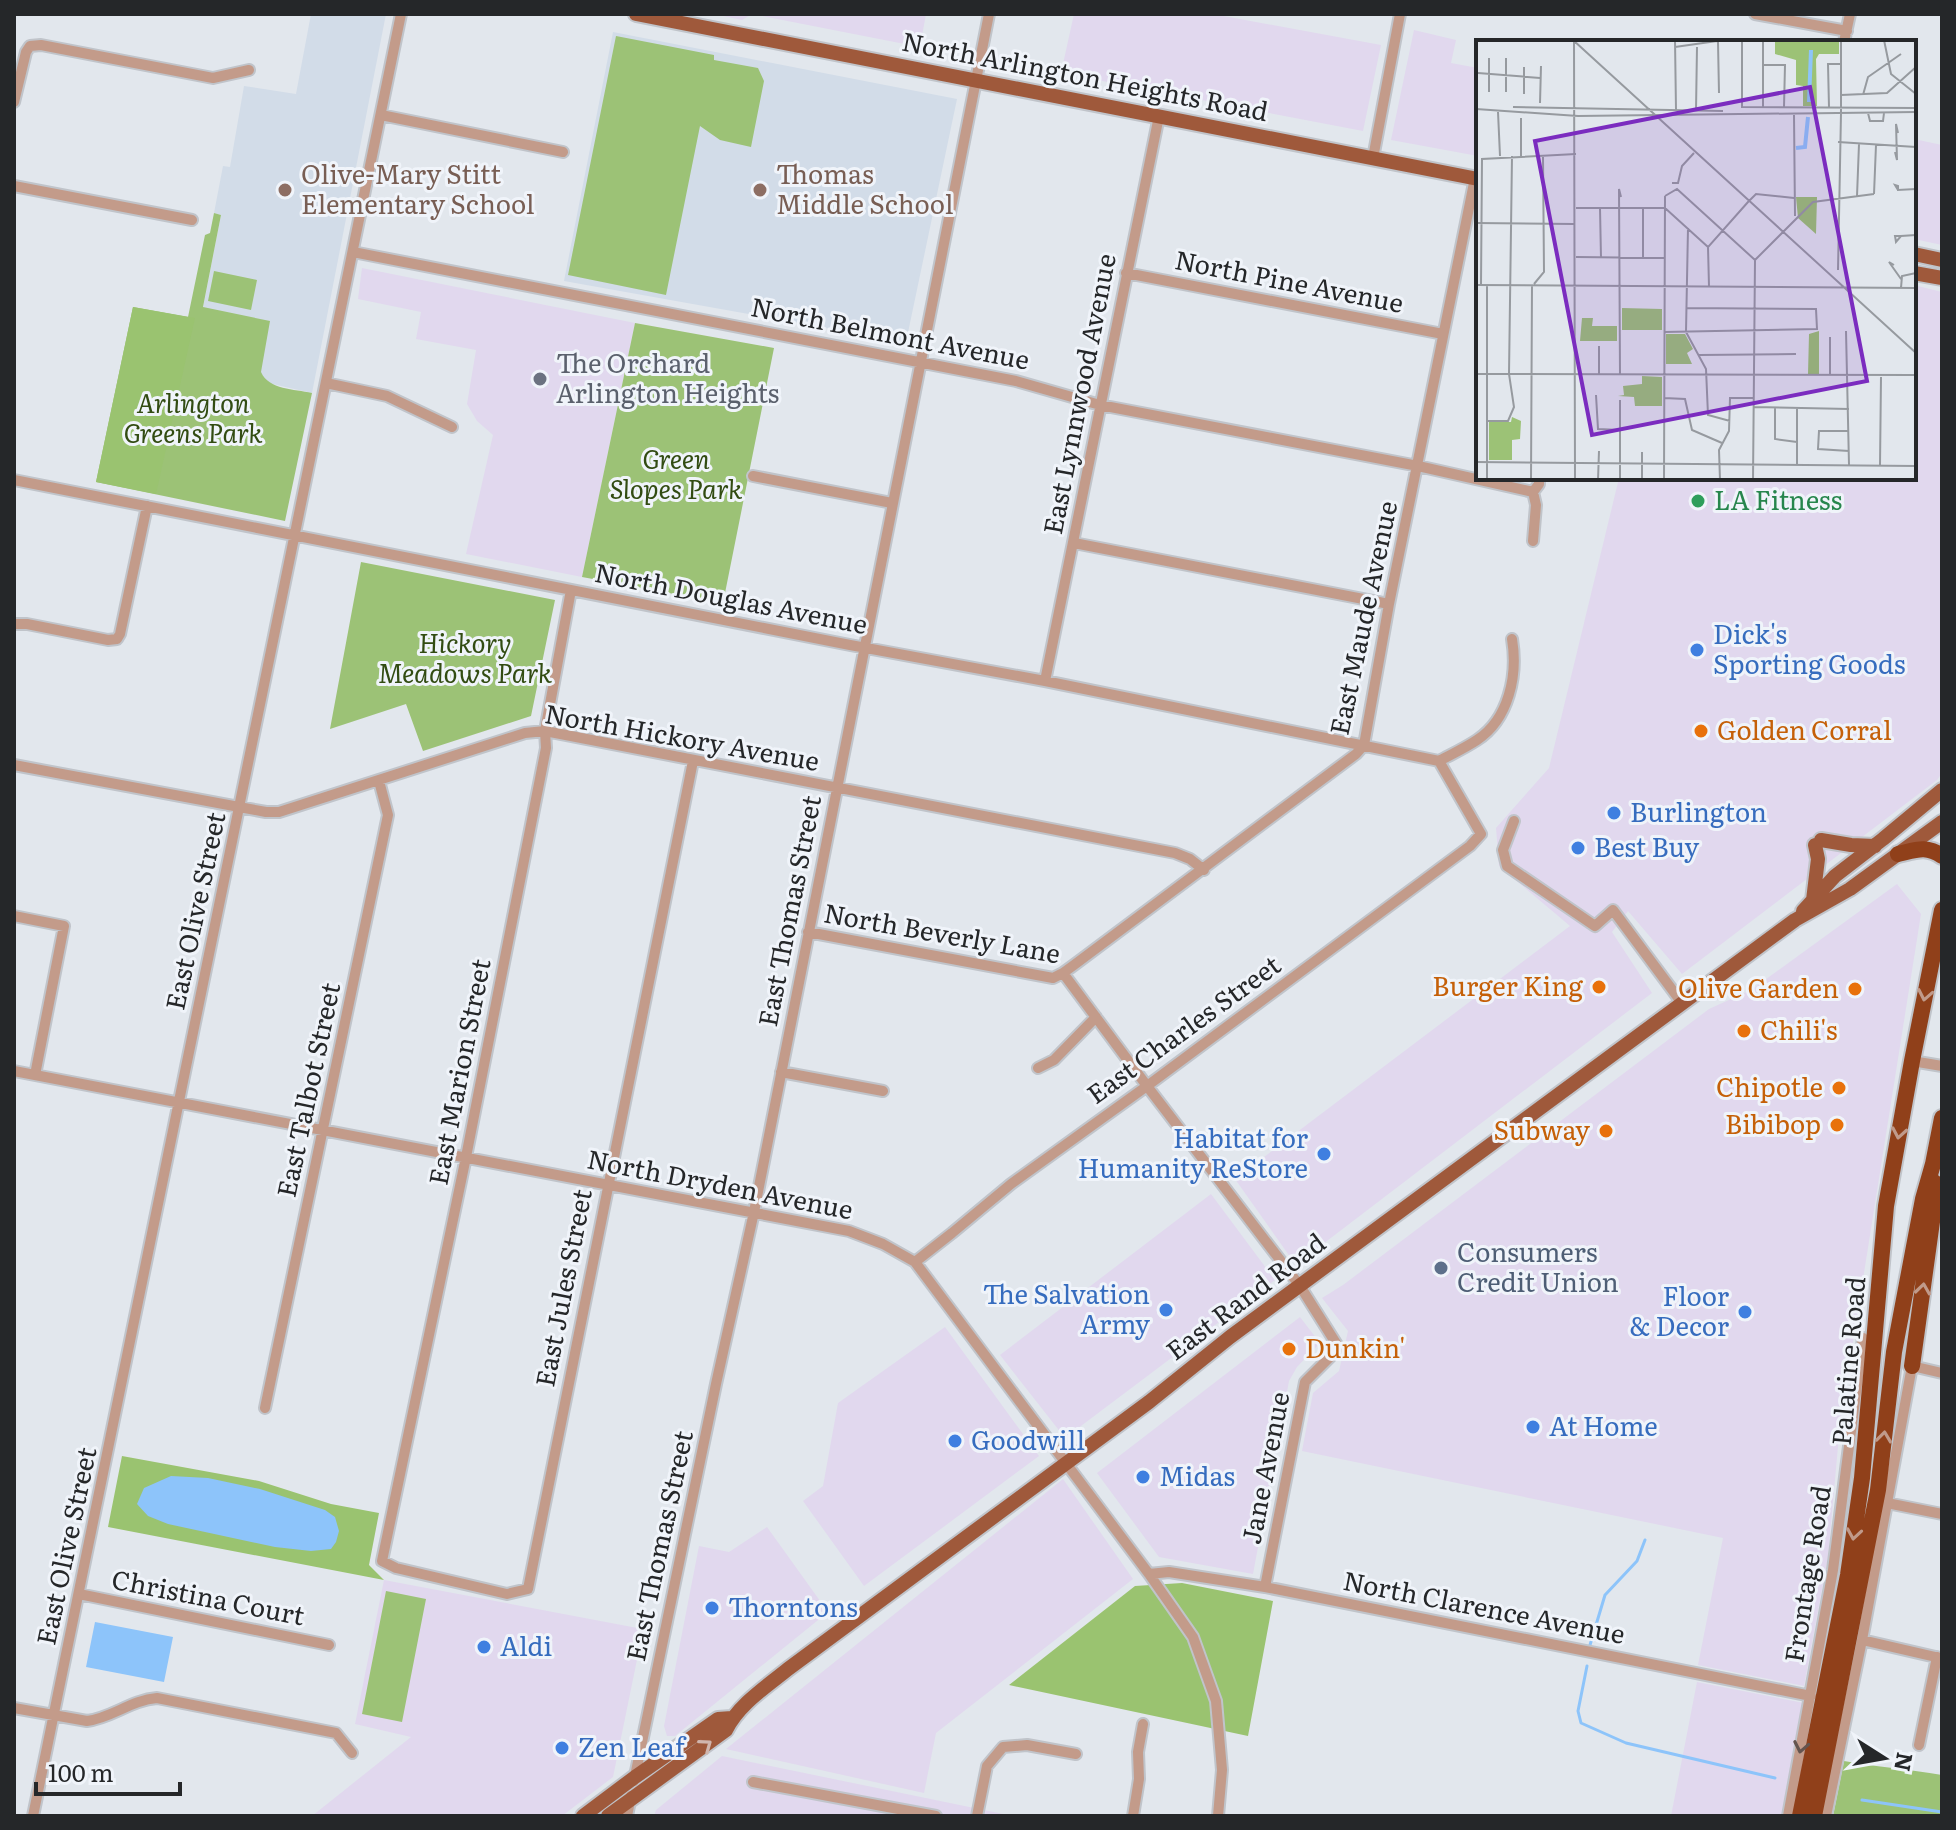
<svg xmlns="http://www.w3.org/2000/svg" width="1956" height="1830" viewBox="0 0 1956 1830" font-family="Literata,serif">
<rect width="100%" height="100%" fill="#e2e7ed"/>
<path fill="#e1d8ee" d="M714,14H926L920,47L752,14L742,20Z
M1074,14H1213L1381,45L1363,131L1061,73Z
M1414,30L1456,40L1451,63L1478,68V156L1391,140Z
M1914,139L1942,145V245L1914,239Z
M362,268L635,323L582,577L466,554L493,435L477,421L467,404L476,350L416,339L421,312L358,299Z
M1914,285L1942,292V773L1937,780L1682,974L1628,911L1612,932L1652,993L1302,1260L1293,1261L1235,1179L1570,926L1499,866L1496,828L1549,768L1619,478H1914Z
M1897,884L1921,914L1840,1424L1828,1557L1804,1686L1698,1665L1723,1538L1302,1451L1313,1393L1339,1371L1348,1331L1322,1298L1343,1285L1709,1009L1751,990Z
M1211,1194L1275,1280L1065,1438L1000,1355Z
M1300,1317L1320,1343L1297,1367L1289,1381L1253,1574L1159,1557L1097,1473Z
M945,1327L1039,1456L864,1586L803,1501L823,1486L838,1403Z
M1063,1479L1133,1579L936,1733L924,1793L726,1749Z
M767,1527L828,1612L675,1736H667L664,1726L699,1546L729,1552Z
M384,1580L648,1630L640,1645L613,1777L562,1816H312L411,1737L355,1724Z
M1697,1682L1804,1703L1782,1816H1671Z
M722,1756L1013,1816H654L656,1810Z"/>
<path fill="#d2dce8" d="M311,14H386L312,393L268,383L260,372L203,308L221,215L214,213L223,166L230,167L244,86L296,94Z
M613,32L957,99L906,342L564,281Z"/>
<path fill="#9cc276" d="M616,36L714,55V60L758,68L764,81L751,147L720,140L700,126L666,295L568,275Z
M214,213L221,215L203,307L270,321L261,372C269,390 294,389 312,393L285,521L96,482L133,307L188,317L205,235L210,233Z
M214,271L257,280L251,310L208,301Z
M635,323L774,348L723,603L582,577Z
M361,562L555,600L531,716L423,751L406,704L330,729Z
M386,1591L426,1599L402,1722L362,1714Z
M1844,1761C1876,1767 1909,1769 1942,1775V1816H1833Z"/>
<path fill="#9ac370" d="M133,307L195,318L156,494L96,482Z
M122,1456L259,1481L331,1504L379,1513L369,1565L384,1580L108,1527Z
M1182,1583L1273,1601L1248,1736L1009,1685L1135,1586Z"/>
<path fill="#8dc4fa" d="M171,1476L208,1478L260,1489L325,1510L335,1517L339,1531L336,1542L331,1549L311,1551L275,1547L168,1524L148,1516L137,1504L144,1488Z
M95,1622L173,1637L164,1682L86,1667Z"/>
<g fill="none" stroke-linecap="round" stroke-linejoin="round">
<path stroke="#8dc4fa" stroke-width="3" d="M1590,1645L1605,1595L1637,1561L1645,1540
M1587,1666L1578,1711L1581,1723L1626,1743L1775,1778
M1862,1800L1942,1812"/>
<defs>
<path id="minor" d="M1755,14L1847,31
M1844,42L1850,14
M14,102L26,52L30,46L41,45L213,78L249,70
M381,115L563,152
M1373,158L1400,14
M14,186L192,220
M353,252L1016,381L1100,405L1418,466L1533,492L1539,484V478
M1126,273L1443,334
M326,383L387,396L452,427
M753,476L892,503
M14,480L850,645L1045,681L1439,761
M1533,541L1536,505L1533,492
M1074,543L1389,604
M571,590L545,731L546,748L466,1157L382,1561L396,1568L507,1594L528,1589L693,761
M14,624H27L108,640L117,639L120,634L147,506
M1045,681L1159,116
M1439,761C1452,754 1465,748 1477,740C1509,719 1518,675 1512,639
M14,765L266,812H279L525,733L545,731L1175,853L1190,859L1204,870
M1514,821L1503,850L1507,866L1595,926L1613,910L1682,1003
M14,916L64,926L35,1075
M808,932L1053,978L1063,973L1074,965L1356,754L1364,745L1389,604L1475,178
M1063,973L1147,1086L1300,1286L1339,1348L1305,1382L1265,1587
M1912,1061L1942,1066
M1038,1068L1054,1060L1096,1017
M14,1071L849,1231L883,1244L915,1262L1149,1574L1193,1637L1216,1701L1222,1770L1218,1816
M781,1072L883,1091
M915,1262L952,1233L1011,1184L1147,1086L1470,846L1481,834L1439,761
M265,1408L388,815L379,781
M1887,1503L1942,1514
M1149,1574L1169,1572L1265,1587L1811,1696
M79,1594L329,1645
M1862,1640L1940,1658
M14,1708L87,1721C112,1718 131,1700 157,1698L336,1733L352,1753
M1919,1745L1937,1657
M634,1781L716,1384L754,1212L989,14
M753,1782L936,1816
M33,1816L401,14
M627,1816L631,1796
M977,1816L987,1766L1003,1747L1027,1745L1076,1754
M1133,1816L1139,1779L1138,1752L1143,1724
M1788,1816L1833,1570L1863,1338
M1826,1816L1862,1640L1912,1366L1942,1373"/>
<path id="major" d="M636,14L1478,179
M1914,254L1942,260
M1914,273L1942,278
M1821,840L1851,845L1875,846
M1813,900L1818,859L1815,845
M1803,911L1835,876L1883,839L1942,790
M583,1816L635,1777L718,1719L732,1718
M608,1816L726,1730C739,1704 766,1687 788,1669L1149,1402L1230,1337L1795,920L1850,889L1942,822"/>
<path id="highway" d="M1898,854C1916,850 1926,845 1942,856
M1912,1366L1935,1200L1934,1182
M1800,1816L1848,1575L1862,1478L1886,1206L1912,1061L1942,910
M1814,1816L1878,1490L1894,1352L1923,1199L1933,1164L1942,1118"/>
</defs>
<use href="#minor" stroke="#c0c4ca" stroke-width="14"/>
<use href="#major" stroke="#c0c4ca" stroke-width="18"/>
<use href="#highway" stroke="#c0c4ca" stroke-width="20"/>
<use href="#minor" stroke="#c39b8a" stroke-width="10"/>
<use href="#major" stroke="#9f593b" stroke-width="14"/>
<use href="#highway" stroke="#90401a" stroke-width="16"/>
</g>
<defs><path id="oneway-chevron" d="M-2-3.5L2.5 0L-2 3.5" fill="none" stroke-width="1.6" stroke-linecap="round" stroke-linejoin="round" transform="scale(2)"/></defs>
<g stroke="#c09a8a">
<use href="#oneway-chevron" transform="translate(1925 995) rotate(101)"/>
<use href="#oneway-chevron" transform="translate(1899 1133) rotate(100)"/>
<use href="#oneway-chevron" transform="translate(1923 1289) rotate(-82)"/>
<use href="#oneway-chevron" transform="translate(1884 1437) rotate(-83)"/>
<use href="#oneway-chevron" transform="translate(1854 1534) rotate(99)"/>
</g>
<use stroke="#d0b6ae" href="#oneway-chevron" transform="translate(706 1745) rotate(-36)"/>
<use stroke="#645550" href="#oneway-chevron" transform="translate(1801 1747) rotate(101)"/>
<g fill="#8d6e63" stroke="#f0f4fa" stroke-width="3">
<circle cx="285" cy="190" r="8"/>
<circle cx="760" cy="190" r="8"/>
</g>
<circle fill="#6b7280" stroke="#f0f4fa" stroke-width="3" cx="540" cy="379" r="8"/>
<circle fill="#2e9e5b" stroke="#f0f4fa" stroke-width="3" cx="1698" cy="501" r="8"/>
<g fill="#3f7fe0" stroke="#f0f4fa" stroke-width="3">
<circle cx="1697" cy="650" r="8"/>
<circle cx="1614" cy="813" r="8"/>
<circle cx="1578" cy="848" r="8"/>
<circle cx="1324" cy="1154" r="8"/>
<circle cx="1166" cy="1310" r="8"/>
<circle cx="1745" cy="1312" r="8"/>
<circle cx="1533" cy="1427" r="8"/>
<circle cx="955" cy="1441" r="8"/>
<circle cx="1143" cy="1477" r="8"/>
<circle cx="712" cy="1608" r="8"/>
<circle cx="484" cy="1647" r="8"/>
<circle cx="562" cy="1748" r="8"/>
</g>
<g fill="#e8710a" stroke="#f0f4fa" stroke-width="3">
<circle cx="1701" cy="731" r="8"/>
<circle cx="1599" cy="987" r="8"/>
<circle cx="1855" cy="989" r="8"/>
<circle cx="1744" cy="1031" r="8"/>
<circle cx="1839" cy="1088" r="8"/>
<circle cx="1837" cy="1125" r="8"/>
<circle cx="1606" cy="1131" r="8"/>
<circle cx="1289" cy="1349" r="8"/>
</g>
<circle fill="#5c6f8a" stroke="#f0f4fa" stroke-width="3" cx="1441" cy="1268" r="8"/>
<g text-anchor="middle" stroke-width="6" stroke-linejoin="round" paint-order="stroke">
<g font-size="26" fill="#252729" stroke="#f0f4fa">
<text transform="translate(1085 77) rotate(11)" y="9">North Arlington Heights Road</text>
<text transform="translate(1289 282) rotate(11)" y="9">North Pine Avenue</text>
<text transform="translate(890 334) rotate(11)" y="9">North Belmont Avenue</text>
<text transform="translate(1080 394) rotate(-79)" y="9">East Lynnwood Avenue</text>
<text transform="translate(731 599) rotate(11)" y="9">North Douglas Avenue</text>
<text transform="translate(1364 618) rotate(-78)" y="9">East Maude Avenue</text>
<text transform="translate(682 738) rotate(10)" y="9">North Hickory Avenue</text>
<text transform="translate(196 911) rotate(-78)" y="9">East Olive Street</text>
<text transform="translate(790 911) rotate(-79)" y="9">East Thomas Street</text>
<text transform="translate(942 934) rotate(10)" y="9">North Beverly Lane</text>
<text transform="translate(1184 1030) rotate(-36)" y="9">East Charles Street</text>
<text transform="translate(460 1072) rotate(-79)" y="9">East Marion Street</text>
<text transform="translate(309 1090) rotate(-78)" y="9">East Talbot Street</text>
<text transform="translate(720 1185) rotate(11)" y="9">North Dryden Avenue</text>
<text transform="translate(564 1288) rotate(-79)" y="9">East Jules Street</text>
<text transform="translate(1246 1297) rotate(-37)" y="9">East Rand Road</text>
<text transform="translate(1849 1361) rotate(-85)" y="9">Palatine Road</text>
<text transform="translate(1266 1468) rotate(-79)" y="9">Jane Avenue</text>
<text transform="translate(67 1546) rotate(-78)" y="9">East Olive Street</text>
<text transform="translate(660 1546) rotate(-78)" y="9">East Thomas Street</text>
<text transform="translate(1808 1574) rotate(-81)" y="9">Frontage Road</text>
<text transform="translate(208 1598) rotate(11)" y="9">Christina Court</text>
<text transform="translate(1484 1608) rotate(11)" y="9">North Clarence Avenue</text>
</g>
<g font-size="26" fill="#785e54" stroke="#f0f4fa" text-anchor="start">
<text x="301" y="184">Olive-Mary Stitt<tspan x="301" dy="30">Elementary School</tspan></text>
<text x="776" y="184">Thomas<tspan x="776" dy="30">Middle School</tspan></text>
</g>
<g font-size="26" fill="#5b616d" stroke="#f0f4fa" text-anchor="start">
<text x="556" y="373">The Orchard<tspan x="556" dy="30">Arlington Heights</tspan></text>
</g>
<g font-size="26" font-style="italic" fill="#324c12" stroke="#f0f4fa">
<text x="193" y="413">Arlington<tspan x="193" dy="30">Greens Park</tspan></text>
<text x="676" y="469">Green<tspan x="676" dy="30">Slopes Park</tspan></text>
<text x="465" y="653">Hickory<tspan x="465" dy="30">Meadows Park</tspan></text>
</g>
<g font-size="26" fill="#27864d" stroke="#f0f4fa" text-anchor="start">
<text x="1714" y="510">LA Fitness</text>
</g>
<g font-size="26" fill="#366cbe" stroke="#f0f4fa" text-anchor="start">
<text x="1713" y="644">Dick's<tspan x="1713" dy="30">Sporting Goods</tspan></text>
<text x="1630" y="822">Burlington</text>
<text x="1594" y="857">Best Buy</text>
<text x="1308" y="1148" text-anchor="end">Habitat for<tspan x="1308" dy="30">Humanity ReStore</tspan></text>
<text x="1150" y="1304" text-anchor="end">The Salvation<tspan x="1150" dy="30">Army</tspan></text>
<text x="1729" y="1306" text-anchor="end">Floor<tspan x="1729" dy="30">&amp; Decor</tspan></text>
<text x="1549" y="1436">At Home</text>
<text x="971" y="1450">Goodwill</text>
<text x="1159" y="1486">Midas</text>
<text x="728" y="1617">Thorntons</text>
<text x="500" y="1656">Aldi</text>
<text x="578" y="1757">Zen Leaf</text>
</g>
<g font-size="26" fill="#c56008" stroke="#f0f4fa" text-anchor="end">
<text x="1717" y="740" text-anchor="start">Golden Corral</text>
<text x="1583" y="996">Burger King</text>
<text x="1839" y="998">Olive Garden</text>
<text x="1760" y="1040" text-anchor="start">Chili's</text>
<text x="1823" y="1097">Chipotle</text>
<text x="1821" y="1134">Bibibop</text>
<text x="1590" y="1140">Subway</text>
<text x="1305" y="1358" text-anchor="start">Dunkin'</text>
</g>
<g font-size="26" fill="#4e5e75" stroke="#f0f4fa" text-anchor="start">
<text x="1457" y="1262">Consumers<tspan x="1457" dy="30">Credit Union</tspan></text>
</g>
</g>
<g transform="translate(1476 40)">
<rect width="440" height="440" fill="#e2e7ed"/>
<path d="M299,0H363V14H343L340,19L341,66H327V46L320,45V20L299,14ZM146,268L186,269V290H146ZM106,278H117L116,286H141V301H104ZM190,294H209L217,309L211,313L216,324H190ZM166,336L186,337V366H159L158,357L142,356L148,355L147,346L166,344ZM36,377L45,381L44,399L36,400V420H13V382H35Z" fill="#9cc276"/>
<path d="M320,157H341L340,194L322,178ZM343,291V334H332L333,294Z" fill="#9ac370"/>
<path fill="none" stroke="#8dc4fa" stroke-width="4" d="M333,62L335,10M320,108L329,107L332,77"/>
<path fill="none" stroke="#969a9f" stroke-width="2" d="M97,0L440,313M98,0L99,440M199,0L200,70M266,0V67L440,68M408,0L415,34L440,54M242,2L243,53M199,7L248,0M13,18V52M30,18V52M287,25H309L308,67M48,27V54M2,33L64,38M365,55L411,53L440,27M387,55L392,37L425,14M64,63L65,26M0,64L1,0M37,67L247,71M287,67V0M353,67L352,24H365M0,69L102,76L440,72M220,70L221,7M22,72L24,116M365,73V0M392,73L394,81H407L408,73M318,75L319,176M45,78V116M362,102L440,107M419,112L421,120L420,84L422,93M196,143H202L206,126L218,113M422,150L419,145L422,146V150L440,149M398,154L400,105M189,156L201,149L279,220M381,156L383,104M100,168H189L232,207M124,168L125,218M167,168V218M0,183L98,184M212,188L210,292L230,329L232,375L254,381M425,196H419L420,202L425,196L440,195M100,217L188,218M418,225L413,222L425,239M362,230L365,73M58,244L68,232L67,117M0,245L440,248M5,245L6,119L100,114M233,246L232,207L272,162L280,154L318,158M425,248L426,236L440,233M370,291L373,425M188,292L341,289L340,269L210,268M223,315L320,314M0,334L440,335M123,334V306M144,334L143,149L145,157M354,336V297M120,355L122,389L144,390M188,358L209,359L216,390L246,403M144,360V440M277,367L373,369M299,368V399L321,402M11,381H32L38,367L33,334L36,116M373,391H343L342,409L373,411M0,422L440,426M321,425V368M404,425L405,337M11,440V246M55,440L56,245M122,440L123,411M166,440V412M188,440L189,156M244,440L243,410L253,391L254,358H277M277,440L279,220L337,162L398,154"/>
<path fill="#7b2cbf" fill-opacity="0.15" stroke="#7b2cbf" stroke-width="4" d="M334,47L391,341L116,395L59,101Z"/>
<rect width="440" height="440" fill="none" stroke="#252729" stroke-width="4"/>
</g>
<rect width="1956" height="1830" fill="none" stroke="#252729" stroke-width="32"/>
<g transform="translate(1884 1758) rotate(101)" stroke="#f0f4fa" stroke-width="6" paint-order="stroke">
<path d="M0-6L14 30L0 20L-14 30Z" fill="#252729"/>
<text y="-12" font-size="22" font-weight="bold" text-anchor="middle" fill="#252729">N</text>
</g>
<path d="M36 1782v12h144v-12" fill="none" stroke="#252729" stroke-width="4"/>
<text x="48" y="1782" font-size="24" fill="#252729" stroke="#f0f4fa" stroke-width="6" paint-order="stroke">100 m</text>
</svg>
